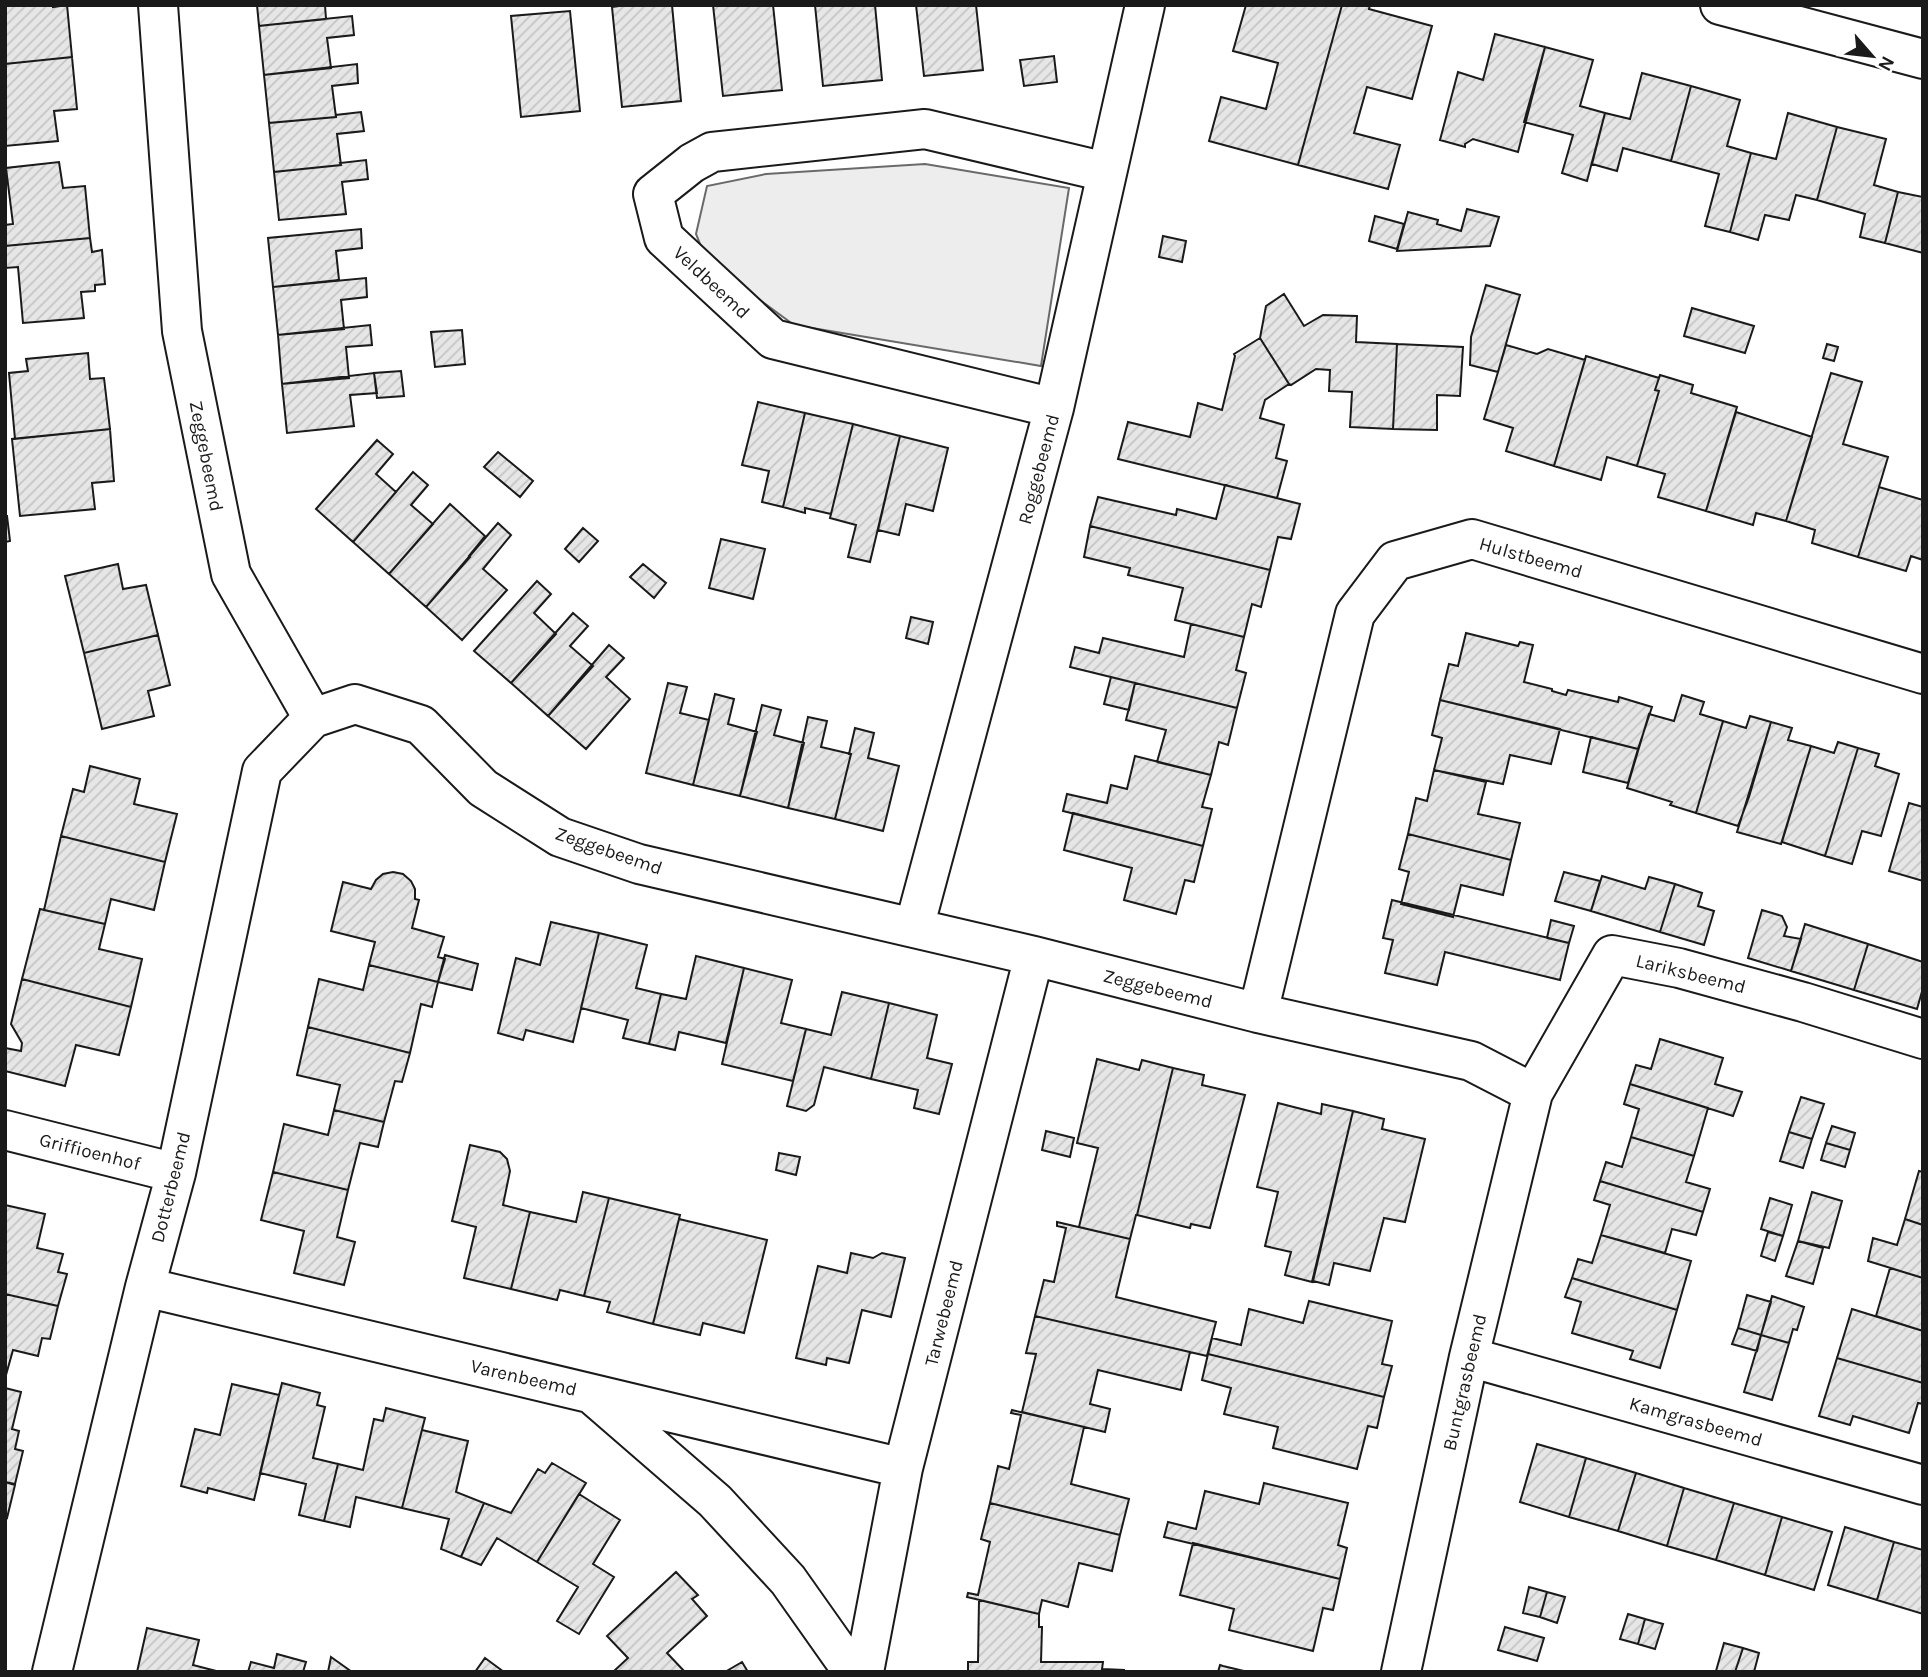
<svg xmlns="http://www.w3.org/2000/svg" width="1928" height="1677" viewBox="0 0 1928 1677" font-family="Karla,sans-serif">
<defs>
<pattern id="building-hatch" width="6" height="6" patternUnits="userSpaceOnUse" patternTransform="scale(1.75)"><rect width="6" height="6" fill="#e6e6e6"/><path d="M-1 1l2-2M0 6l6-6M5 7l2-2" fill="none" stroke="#c5c5c5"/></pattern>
</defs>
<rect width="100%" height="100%" fill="#fff"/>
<path fill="#ededed" stroke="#6a6a6a" stroke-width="2" d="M925,164L1069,188L1041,366L794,325L707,261L696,234L707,186L766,174Z"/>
<path fill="url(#building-hatch)" stroke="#1a1a1a" stroke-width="2" d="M5,5H53V7L67,5L72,57L5,64Z
M257,5H325L326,19L259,26Z
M626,5H672L681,101L622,107L612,7Z
M713,5H773L782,90L723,96Z
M815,5H875L882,80L823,86Z
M916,5H976L983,70L924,76Z
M1246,5H1342L1298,165L1209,141L1221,97L1266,109L1278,63L1233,51Z
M1342,5H1370L1369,9L1432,26L1412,99L1367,87L1354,133L1400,145L1388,189L1298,165Z
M570,11L580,111L521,117L511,16Z
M352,16L354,35L327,38L331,68L264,75L259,26Z
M1495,34L1545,47L1518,152L1473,139L1465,144V147L1440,140L1458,72L1483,80Z
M1545,47L1593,60L1580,106L1605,113L1587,181L1562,173L1573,135L1524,122Z
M1054,56L1057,82L1024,86L1020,60Z
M72,57L77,109L54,111L58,141L5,146V64Z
M357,64L358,83L332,86L336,117L269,123L264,75Z
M1642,73L1691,86L1671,161L1623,148L1617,171L1592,164L1605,113L1630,119Z
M1691,86L1740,100L1727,146L1751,153L1730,232L1705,226L1719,174L1671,161Z
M361,112L364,131L337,134L341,165L274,172L269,123L336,117V115Z
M1788,113L1837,127L1817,200L1796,195L1789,220L1765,215L1758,240L1730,232L1751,153L1776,159Z
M1837,127L1886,139L1874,185L1898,192L1885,243L1860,237L1865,214L1817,200Z
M366,160L368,179L342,182L346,214L279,220L274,172L341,165L340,163Z
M59,162L63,188L85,186L90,238L5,246V225L13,224L6,168Z
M1898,192L1923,197V253L1885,243Z
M1467,209L1499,217L1490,246L1397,251L1408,212L1438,220L1437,224L1461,231Z
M1375,216L1404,224L1397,249L1369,241Z
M361,229L362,248L336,251L339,280L273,287L268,238Z
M1163,236L1186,241L1182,262L1159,257Z
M90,238L92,252L102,250L105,284L95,285V291L81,292L84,318L23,323L18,267L5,268V246Z
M366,278L367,297L341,300L344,329L278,335L273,287Z
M1486,285L1520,295L1498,372L1470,365L1471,337Z
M1284,294L1304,326L1323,315L1357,316L1356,342L1397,344L1393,429L1350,427L1352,392L1329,391L1330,370L1316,369L1291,385L1289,384L1260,338L1266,306Z
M1692,308L1754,326L1745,353L1684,336Z
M370,325L372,345L346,347L349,378L282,384L278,335Z
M462,330L465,364L435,367L431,332Z
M1260,338L1289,384L1265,400L1260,418L1284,425L1276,458L1287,461L1277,498L1118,459L1128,422L1190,437L1198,403L1222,410L1235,356L1234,354Z
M1397,344L1463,347L1460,396L1437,395V430L1393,429Z
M1827,344L1838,347L1834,361L1823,358Z
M1506,345L1537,354L1548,349L1585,360L1554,466L1506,451L1513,428L1484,419Z
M88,353L90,379L104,378L110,429L15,439L9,373L28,371L26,359Z
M1586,356L1659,378L1655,390L1659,391L1637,466L1607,457L1601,480L1554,466Z
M401,371L404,396L377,398L374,373Z
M374,373L377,393L350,395L354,426L287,433L282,384Z
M1831,373L1862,382L1843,444L1888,457L1858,557L1812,543L1815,530L1786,521Z
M1660,375L1693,385L1691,393L1737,407L1706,511L1658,497L1665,474L1637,466L1659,391L1655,390Z
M758,402L805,413L783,507L762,502L769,471L742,465Z
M1736,412L1812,437L1786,521L1756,513L1753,525L1706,511Z
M805,413L853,424L831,514L805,508V513L783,507Z
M853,424L900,436L870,562L848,557L856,525L830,518Z
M110,429L114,481L92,483L95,509L20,516L12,439Z
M900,436L948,448L933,511L906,504L899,535L878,530Z
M377,440L393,454L376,474L396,492L353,542L316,509Z
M498,452L533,481L520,497L484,467Z
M413,472L428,485L411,505L433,524L389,574L353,542Z
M1225,485L1300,504L1291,539L1278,537L1270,570L1090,526L1098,497L1176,515L1177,509L1216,519Z
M1879,487L1923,500V560L1911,556L1906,571L1858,557Z
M450,504L485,536L469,556L470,557L426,607L389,574Z
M5,516H7L10,541L5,542Z
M498,523L511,535L483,569L507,590L462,640L426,607Z
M1090,526L1270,570L1261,607L1252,604L1244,637L1175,620L1183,588L1128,575L1130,568L1084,557Z
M583,528L598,541L579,562L565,549Z
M721,539L765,549L753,599L709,588Z
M118,564L123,589L146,585L158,635L84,653L65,576Z
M643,564L666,583L654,598L630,577Z
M537,581L551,594L534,613L556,634L511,683L474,651Z
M573,613L588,626L570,646L593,666L548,716L511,683Z
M911,617L933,622L928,644L906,638Z
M1191,624L1244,637L1236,670L1246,673L1237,708L1070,667L1075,647L1099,653L1103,638L1184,657Z
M1466,633L1518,646L1520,642L1533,645L1524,682L1552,689V691L1566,695L1568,690L1618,702L1619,697L1652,707L1638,749L1440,700L1449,664L1458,666Z
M158,635L170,685L148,691L154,716L102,729L84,653Z
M609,645L624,658L606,677L630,699L586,749L548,716Z
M1111,677L1135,683L1129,710L1104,704Z
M668,683L687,687L680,713L709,720L693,785L646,773Z
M1135,683L1237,708L1228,745L1219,742L1211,775L1157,762L1166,730L1126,720Z
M715,694L734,699L728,724L757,732L740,796L693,785Z
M1682,695L1704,702L1700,714L1723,721L1696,813L1670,805L1672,802L1627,788L1649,714L1674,721Z
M1440,700L1560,729L1551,764L1510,755L1503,784L1434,770L1442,738L1432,735Z
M762,705L781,710L774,735L804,743L788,808L740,796Z
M1750,716L1771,722L1749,797L1738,826L1696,813L1723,721L1746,728Z
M808,717L827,721L821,747L851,754L835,819L788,808Z
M1771,722L1792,728L1788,740L1811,746L1781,844L1737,832Z
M855,728L874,733L868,758L899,766L883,831L835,819L851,754H849Z
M1591,737L1638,749L1628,783L1583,772Z
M1838,742L1858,748L1825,856L1782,842L1811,746L1834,753Z
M1858,748L1879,754L1875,766L1899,774L1881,836L1862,831L1852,864L1825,856Z
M1135,756L1211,775L1202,807L1212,809L1203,846L1063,811L1067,794L1107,803L1111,785L1127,789Z
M90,766L140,779L134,804L177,814L165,862L61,836L73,789L84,792Z
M1434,770L1486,782L1478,814L1520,823L1511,860L1408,834L1416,798L1427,801Z
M1909,803L1923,807V881L1889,871Z
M1073,813L1203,846L1194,882L1185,880L1176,914L1124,900L1132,868L1064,850Z
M1408,834L1511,860L1503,895L1461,885L1453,917L1401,904L1409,872L1399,869Z
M61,836L165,862L154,910L111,899L105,924L44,910Z
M393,872L403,874L411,881L415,889V899L419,900L412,928L444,937L438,957L445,959L438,982L369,965L375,942L331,931L343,882L371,889L376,880L383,874Z
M1564,872L1600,881L1591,911L1555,901Z
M1602,876L1645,889L1649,877L1675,884L1660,932L1591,911Z
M1675,884L1702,893L1698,906L1714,911L1704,945L1660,932Z
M1392,900L1569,943L1560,980L1445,952L1437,985L1385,973L1393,940L1383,938Z
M40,909L105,924L99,949L142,959L131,1007L22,979Z
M1762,910L1782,916L1787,927L1784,936L1801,939L1791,971L1748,958Z
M1551,920L1574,926L1569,943L1547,938Z
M551,922L599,933L573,1042L526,1030L523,1040L498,1033L516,958L540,965Z
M1805,924L1868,944L1854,990L1791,971Z
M599,933L647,945L636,988L661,994L649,1044L623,1038L628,1020L581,1008Z
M1868,944L1923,962V988L1917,1009L1854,990Z
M445,955L478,964L472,990L438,982Z
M696,956L744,968L726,1043L679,1032L675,1050L649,1044L661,994L686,999Z
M369,965L438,982L432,1007L421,1004L410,1053L308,1027L319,979L363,990Z
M744,968L792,980L781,1023L806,1029L793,1081L722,1064Z
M22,979L131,1007L119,1055L76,1045L65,1086L5,1071V1048L21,1051L22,1043L11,1024Z
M842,992L889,1003L871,1079L824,1067L814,1105L806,1111L787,1106L806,1029L831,1035Z
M889,1003L937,1015L927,1058L952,1064L939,1114L914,1108L918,1090L871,1079Z
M308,1027L410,1053L402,1082L395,1081L384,1122L334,1110L340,1085L297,1075Z
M1660,1039L1723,1058L1715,1084L1742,1092L1733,1116L1630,1084L1636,1065L1651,1069Z
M1097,1059L1139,1070L1142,1060L1173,1068L1137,1215H1136L1130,1239L1079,1227L1098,1148L1077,1143Z
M1173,1068L1204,1075L1202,1085L1245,1095L1210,1228L1191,1224L1190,1228L1137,1215Z
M1630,1084L1708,1108L1694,1156L1631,1137L1639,1109L1624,1104Z
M1801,1097L1824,1104L1812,1139L1789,1132Z
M1278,1103L1321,1114L1322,1104L1353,1111L1312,1282L1285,1275L1291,1252L1265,1246L1278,1192L1257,1187Z
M334,1110L384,1122L378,1147L360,1143L348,1190L273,1172L284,1124L328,1135Z
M1353,1111L1384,1119L1382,1129L1425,1139L1405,1222L1384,1218L1370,1271L1334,1263L1329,1285L1313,1281Z
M1832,1126L1855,1133L1850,1150L1826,1143Z
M1046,1131L1074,1138L1070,1157L1042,1150Z
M1789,1132L1812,1139L1803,1168L1780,1161Z
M1631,1137L1694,1156L1686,1182L1710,1189L1703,1212L1600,1181L1606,1162L1622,1167Z
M1826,1143L1850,1150L1845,1167L1821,1160Z
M470,1145L500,1152L507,1159L510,1171L503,1205L530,1212L511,1289L464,1278L476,1227L452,1221Z
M779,1153L800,1157L796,1175L776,1170Z
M1919,1171L1923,1172V1225L1905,1219Z
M273,1172L348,1190L337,1237L355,1242L344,1285L294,1273L304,1231L261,1220Z
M1600,1181L1703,1212L1696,1235L1672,1229L1665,1253L1601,1235L1610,1205L1594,1200Z
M583,1192L609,1198L584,1296L560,1290L557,1300L511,1289L530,1212L576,1222Z
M1812,1192L1842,1201L1829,1248L1798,1241Z
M609,1198L680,1215L653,1324L607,1312L610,1302L584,1296Z
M1770,1198L1792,1205L1783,1236L1761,1229Z
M5,1205L45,1214L37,1248L63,1254L58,1272L67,1274L58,1306L5,1294Z
M679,1219L767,1240L744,1333L703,1323L700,1335L653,1324Z
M1905,1219L1923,1225V1278L1868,1261L1873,1238L1897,1245Z
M1057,1222L1130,1239L1116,1297L1216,1322L1207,1356L1035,1316L1044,1280L1054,1282L1066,1228L1057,1226Z
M1768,1232L1783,1236L1775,1261L1761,1256Z
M1601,1235L1691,1261L1677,1310L1572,1278L1578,1259L1592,1263Z
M1798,1241L1823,1248L1813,1284L1786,1276Z
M851,1253L873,1258L882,1253L905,1258L891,1317L862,1310L849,1363L827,1358L826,1365L796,1358L818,1266L847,1273Z
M1890,1268L1923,1278V1331L1876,1316Z
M1572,1278L1677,1310L1660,1368L1630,1359L1633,1351L1572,1333L1581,1302L1565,1297Z
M5,1294L58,1306L50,1339L42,1338L38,1356L13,1350L6,1375Z
M1747,1295L1771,1302L1761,1335L1738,1328Z
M1772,1296L1804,1307L1797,1330L1793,1329L1789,1343L1761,1335Z
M1309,1301L1392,1321L1382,1364L1392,1366L1384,1397L1208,1354L1212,1338L1241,1345L1249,1309L1303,1323Z
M1852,1309L1923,1331V1383L1837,1358Z
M1035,1316L1190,1352L1181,1390L1098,1370L1090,1404L1110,1409L1105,1432L1022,1412L1036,1354L1026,1353Z
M1738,1328L1761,1335L1757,1351L1732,1344Z
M1761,1335L1789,1343L1772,1400L1744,1392Z
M1208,1354L1384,1397L1377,1428L1368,1426L1357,1469L1273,1448L1278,1427L1224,1414L1231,1388L1202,1380Z
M1837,1358L1923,1383V1404L1918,1403L1909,1433L1853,1416L1850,1425L1819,1416Z
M282,1383L320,1393L317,1405L325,1407L313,1458L338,1464L324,1521L299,1515L306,1484L260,1473Z
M232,1384L279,1395L254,1500L208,1488L207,1493L181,1486L195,1429L220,1435Z
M5,1388L21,1392L12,1429L19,1431L15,1449L23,1451L15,1484L5,1482Z
M386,1408L425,1418L402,1508L356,1497L350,1527L324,1521L338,1464L363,1470L374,1419L383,1421Z
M1012,1410L1084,1427L1071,1484L1129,1499L1120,1535L990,1503L998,1466L1009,1469L1021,1415L1011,1413Z
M422,1430L468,1441L456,1492L484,1503L461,1557L441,1549L449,1519L402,1508Z
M1537,1444L1586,1458L1569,1517L1520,1502Z
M1586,1458L1636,1473L1618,1531L1569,1517Z
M552,1463L586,1483L537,1562L497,1538L481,1565L461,1557L484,1503L511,1513L538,1469L545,1473Z
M1636,1473L1684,1488L1667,1546L1618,1531Z
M5,1482L15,1485L7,1518L5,1517Z
M1264,1483L1348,1503L1338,1545L1347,1548L1340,1579L1164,1537L1168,1522L1196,1529L1205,1491L1259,1504Z
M1684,1488L1734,1503L1716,1560L1667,1546Z
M579,1494L620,1520L593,1564L614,1577L579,1634L557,1621L578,1587L537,1562Z
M990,1503L1120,1535L1112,1571L1079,1563L1068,1607L1042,1600L1039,1614L967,1597L968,1593L978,1595L990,1542L981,1539Z
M1734,1503L1782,1517L1765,1575L1716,1560Z
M1782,1517L1832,1532L1814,1590L1765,1575Z
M1845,1527L1894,1542L1877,1600L1828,1585Z
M1894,1542L1923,1550V1614L1877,1600Z
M1193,1543L1340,1579L1333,1610L1323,1608L1313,1651L1229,1630L1234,1609L1180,1595Z
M676,1572L698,1595L692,1599L707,1616L667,1653L685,1672H613L628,1658L607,1636Z
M1529,1587L1547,1592L1540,1617L1523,1613Z
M1547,1592L1565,1597L1557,1623L1540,1617Z
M979,1600L1039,1614V1627H1042L1041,1662H1103L1102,1669L1124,1670V1672H968V1662H978Z
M1628,1614L1645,1619L1638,1644L1620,1639Z
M1645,1619L1663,1624L1655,1649L1638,1644Z
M1505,1627L1544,1638L1537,1661L1498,1650Z
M147,1628L199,1640L193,1665L220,1672H137Z
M1724,1643L1743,1648L1735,1672L1716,1671Z
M1743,1648L1759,1653L1754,1672H1735Z
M277,1654L306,1662L303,1672H248L251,1662L274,1668Z
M331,1657L352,1672H328Z
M485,1658L504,1672H475Z
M742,1662L748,1672H725Z
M1220,1665L1223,1666L1248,1672H1218Z"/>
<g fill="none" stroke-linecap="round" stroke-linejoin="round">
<defs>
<path id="minor" d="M158,5L182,331L231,574L313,718L355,704L421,725L483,788L560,837L639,864L1034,956L1258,1013L1471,1061L1533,1093
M1720,5L1923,59
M1054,408L773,339L664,238L653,194L692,163L712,152L925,129L1106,172
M914,928L1054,408L1145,5
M1258,1013L1355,614L1395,561L1472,539L1923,674
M5,1130L176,1173
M145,1287L903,1468
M1469,1357L1923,1485
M595,1397L715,1501L788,1580L853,1672
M52,1672L145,1287L176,1173L262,771L313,718
M864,1672L903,1468L1034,956
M1401,1672L1469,1357L1533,1093L1612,955L1679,968L1803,1002L1923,1039"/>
</defs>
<use href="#minor" stroke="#1a1a1a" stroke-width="42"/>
<use href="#minor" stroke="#fff" stroke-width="38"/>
</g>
<g text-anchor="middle" stroke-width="5" stroke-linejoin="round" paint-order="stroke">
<g font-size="19" fill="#1a1a1a" stroke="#fff">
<text transform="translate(712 282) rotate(43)" y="7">Veldbeemd</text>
<text transform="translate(207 456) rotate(79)" y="7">Zeggebeemd</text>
<text transform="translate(1038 469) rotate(-75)" y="7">Roggebeemd</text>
<text transform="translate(1531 557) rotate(16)" y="7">Hulstbeemd</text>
<text transform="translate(609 850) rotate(19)" y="7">Zeggebeemd</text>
<text transform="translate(1691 973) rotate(14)" y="7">Lariksbeemd</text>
<text transform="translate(1158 988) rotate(14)" y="7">Zeggebeemd</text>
<text transform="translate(90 1151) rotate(14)" y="7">Griffioenhof</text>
<text transform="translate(170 1187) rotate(-76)" y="7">Dotterbeemd</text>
<text transform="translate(943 1313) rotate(-76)" y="7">Tarwebeemd</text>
<text transform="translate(524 1377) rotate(13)" y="7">Varenbeemd</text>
<text transform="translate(1464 1382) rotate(-77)" y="7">Buntgrasbeemd</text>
<text transform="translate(1696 1421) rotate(16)" y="7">Kamgrasbeemd</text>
</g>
</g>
<rect width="1928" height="1677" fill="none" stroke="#1a1a1a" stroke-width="14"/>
<g transform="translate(1872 56) rotate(118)" stroke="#ffffff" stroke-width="5" paint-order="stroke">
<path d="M0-5L12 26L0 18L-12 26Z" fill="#1a1a1a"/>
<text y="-10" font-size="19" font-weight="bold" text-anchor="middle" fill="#1a1a1a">N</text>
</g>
</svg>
